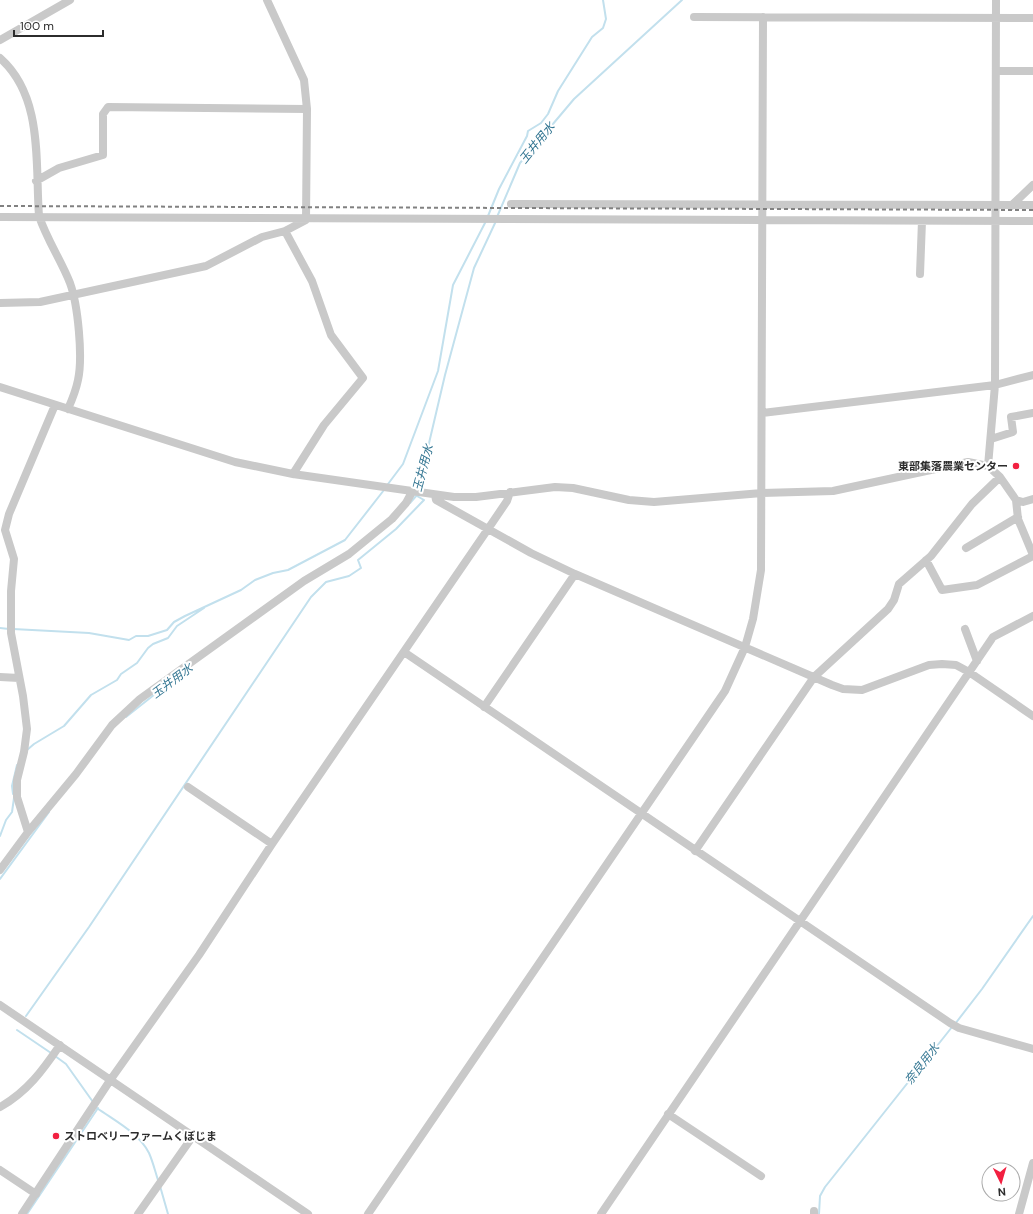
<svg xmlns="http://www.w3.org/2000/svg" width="1033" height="1214" viewBox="0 0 1033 1214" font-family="'DM Sans','Noto Sans JP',sans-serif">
<rect width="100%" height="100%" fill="#fff"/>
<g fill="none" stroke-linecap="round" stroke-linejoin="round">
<path stroke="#c2e0ed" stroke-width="2" d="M488,216L499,189L527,136L528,131L541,123L548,114L558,91L592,37L603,28L606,19L603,0
M497,217L520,163L574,99L682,0
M388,484L403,464L438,371L453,285L486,221
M418,490L445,375L474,268L496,221
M410,503L417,495
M0,628L9,629
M13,629L89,633L129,640L136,636H148L167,630L174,622L185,616L241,590L255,580L273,573L288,570L345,540L384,490
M126,717L169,683
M27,750L34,744L64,726L91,695L117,680L121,674L137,663L148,648L153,644L168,638L177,626L204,608
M13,794L12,786L17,765
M0,836L6,820L12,812L14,798
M0,879L49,812
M26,1016L89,927L311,597L326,582L349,576L361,568L358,560L396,529L424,500L417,496
M955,1024L982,989L1033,916
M17,1030L51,1053
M55,1056L66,1064L93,1102
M97,1108C115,1121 139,1133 149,1153C153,1162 155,1171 158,1180
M160,1186L168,1214
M27,1214L98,1108
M819,1214L820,1196L825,1187L952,1027"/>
<path stroke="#c9c9c9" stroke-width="8" d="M694,17L1033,18
M0,40L70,0
M0,58C44,97 35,164 39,216C47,240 61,260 70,283C78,305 83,357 78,380C76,390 72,400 68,409
M996,71H1033
M36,181L59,168L103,155V114L108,107L307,109
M511,204L1033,205
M1011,206L1033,185
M0,217L1033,221
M285,231L312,281L331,335L363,378L324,425L293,474
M920,274L922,221
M0,303L40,302L206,266L262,237L285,231L306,220L307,109L304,80L267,0
M0,387L235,462L293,474L454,497H476L555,487L573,488L629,500L654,502L762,493L833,491L968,462L988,466L1000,477L1016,500L1023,502L1033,499
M762,413L995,385L1033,375
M991,439L1013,432L1011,417L1033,413
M988,466L995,385L996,0
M435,495L436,500L531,553L575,574L832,685L843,689L862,690L929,665L942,664L956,665L969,672L1033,716
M1016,500L1018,519L1033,555
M966,548L1018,517
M926,560L942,590L977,585L1033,556
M965,629L977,661
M404,652L950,1023L959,1028L1033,1049
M0,677L19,678
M484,707L575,574
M188,787L272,844
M28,832L76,774L112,725L140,699L304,581L349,554L392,519L406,503L412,492
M695,851L814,677L888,609L894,600L899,584L931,556L972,504L1000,477
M0,870L28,832L17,797V780L24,752L27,729L23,696L11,633V591L14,559L5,530L9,514L55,405
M0,1005L308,1214
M0,1107C27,1092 43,1070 60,1045
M668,1114L761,1176
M0,1170L36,1194
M814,1211V1214
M22,1214L111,1079L199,955L272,844L488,529L507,501L510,492
M138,1214L193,1136
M368,1214L725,691L745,647L753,619L761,570L763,17
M601,1214L993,637L1033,616
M1019,1214L1033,1163"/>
<path stroke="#818181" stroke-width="2" stroke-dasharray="4 3" stroke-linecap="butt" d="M0,206L1033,210"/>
</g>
<g fill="#f21f40" stroke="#fff" stroke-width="1.5">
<circle cx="1016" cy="466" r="4"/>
<circle cx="56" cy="1136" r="4"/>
</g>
<g text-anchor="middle" stroke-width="4" stroke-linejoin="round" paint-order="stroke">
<g font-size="11" font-weight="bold" fill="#2c2c2c" stroke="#fff" text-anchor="end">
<text x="1008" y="470">東部集落農業センター</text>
<text x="64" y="1140" text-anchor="start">ストロベリーファームくぼじま</text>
</g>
<g font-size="12" font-style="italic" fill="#357793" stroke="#fff">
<text transform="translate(537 143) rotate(-51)" y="4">玉井用水</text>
<text transform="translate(423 468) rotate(-75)" y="4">玉井用水</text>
<text transform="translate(172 681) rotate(-37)" y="4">玉井用水</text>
<text transform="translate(922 1064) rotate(-52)" y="4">奈良用水</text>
</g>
</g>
<g transform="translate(1001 1182) rotate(175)"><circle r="19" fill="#ffffff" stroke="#ababab"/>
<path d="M0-3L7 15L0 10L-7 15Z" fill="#f21f40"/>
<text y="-6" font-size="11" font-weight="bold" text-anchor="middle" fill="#2c2c2c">N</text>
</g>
<path d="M14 30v6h89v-6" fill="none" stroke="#2c2c2c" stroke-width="2"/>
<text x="20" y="30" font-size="12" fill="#2c2c2c" stroke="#ffffff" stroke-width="3" paint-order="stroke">100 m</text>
</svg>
